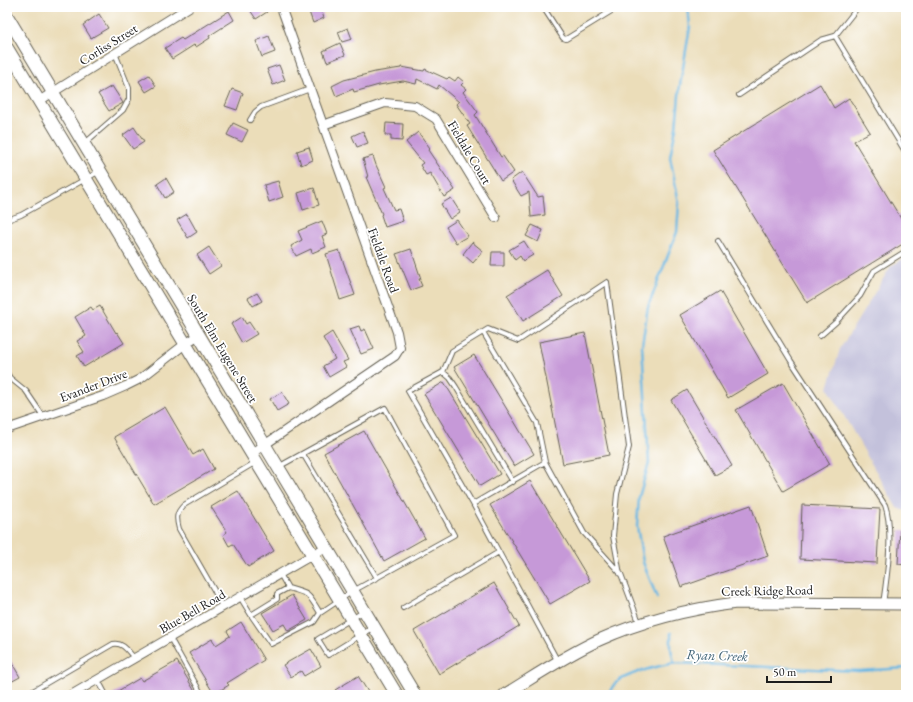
<svg xmlns="http://www.w3.org/2000/svg" width="913" height="702" viewBox="0 0 913 702" font-family="'EB Garamond',serif">
<rect width="100%" height="100%" fill="#fff"/>
<filter id="ink" filterUnits="userSpaceOnUse"><feTurbulence type="fractalNoise" baseFrequency=".025" numOctaves="2"/><feDisplacementMap in="SourceGraphic" scale="8" xChannelSelector="R" yChannelSelector="G"/><feConvolveMatrix kernelMatrix="1 2 1 2 8 2 1 2 1" color-interpolation-filters="sRGB"/></filter>
<filter id="wash" filterUnits="userSpaceOnUse"><feTurbulence type="fractalNoise" baseFrequency=".012" numOctaves="4" result="noise"/><feDisplacementMap in="SourceGraphic" scale="16" xChannelSelector="R" yChannelSelector="G"/><feGaussianBlur stdDeviation="0.9" result="paint"/><feColorMatrix in="noise" values="0 0 0 0 0 0 0 0 0 0 0 0 0 0 0 0 0 1.4 0 .05"/><feComposite in="paint" operator="in"/></filter>
<g filter="url(#wash)">
<rect width="100%" height="100%" fill="#ebddb9"/>
<path fill="#c3c1db" d="M906,257V511L897,508L828,388L840,349L891,266Z"/>
<g fill="none" stroke-linecap="round" stroke-linejoin="round">
<path stroke="#69b8e4" stroke-width="2.5" d="M657,598L643,562L637,526L639,497L649,463L642,345L648,307L677,232L679,203L670,157L676,128L680,85L690,27L688,7
M671,633V649L674,663
M609,695C610,692 611,689 613,686C622,674 659,666 674,663L859,671L906,668"/>
</g>
<g id="blocks">
<path fill="#c699d8" d="M248,7H264L267,12L256,19Z
M313,7H320L324,18L313,23L308,9Z
M229,11L234,20L209,36L210,38L196,47L194,45L172,59L165,48L181,38L183,40Z
M99,14L108,28L91,38L83,25Z
M348,28L352,39L342,42L338,32Z
M269,36L275,52L262,57L256,41Z
M340,43L345,55L327,62L323,51Z
M279,65L285,80L273,85L267,69Z
M401,67L424,71L425,69L447,79L449,77L455,81L458,77L464,82L461,85L466,89L463,92L478,112L475,115L501,157L503,156L514,172L501,181L467,126L470,124L456,104L459,102L439,85L437,89L417,79L416,84L403,81L379,85L354,92L353,89L336,96L332,86L344,80L375,72L401,68Z
M149,75L156,86L146,92L139,81Z
M820,84L834,108L849,98L870,132L854,141L906,227V242L807,303L713,150Z
M112,86L123,103L109,111L98,94Z
M232,89L243,93L237,110L225,106Z
M233,123L248,130L242,142L227,135Z
M386,123L403,124L402,141L391,140V135H385Z
M134,127L144,142L133,149L123,135Z
M363,131L368,143L357,147L352,136Z
M418,132L430,148L428,150L455,190L444,197L430,173L426,175L420,165L423,163L406,142Z
M309,147L313,160L301,165L297,151Z
M373,156L376,165L386,187L384,188L394,210L399,209L403,221L385,227L381,215L382,214L366,177H368L363,159Z
M522,172L538,197L543,196L545,215L531,217L529,192L521,196L511,180Z
M166,178L174,192L165,198L157,184Z
M278,181L283,197L269,202L264,185Z
M314,188L319,205L303,210L298,193Z
M451,198L460,212L450,219L441,204Z
M187,214L197,232L188,238L177,220Z
M457,220L468,236L456,243L446,227Z
M322,221L327,234L322,236L326,247L312,253L311,249L296,256L291,246L302,240L298,231Z
M532,225L543,230L538,242L526,236Z
M524,241L533,255L523,261L520,256L515,260L509,250Z
M472,242L483,251L473,263L463,254Z
M209,247L221,266L209,274L197,255Z
M411,249L421,279H419L422,286L411,290L396,254Z
M339,250L355,295L340,300L326,254Z
M492,252H504V266H491Z
M547,270L563,296L523,321L507,295Z
M720,291L768,374L728,398L680,315Z
M257,293L262,301L253,306L248,298Z
M100,306L116,333L117,332L124,343L84,367L77,356L84,352L77,341L86,336L75,317L91,307L93,310Z
M242,317L246,324L249,322L257,334L242,343L231,324Z
M359,326L361,331L365,329L374,349L361,354L350,329Z
M332,332L348,360L343,362L346,367L329,377L323,366L335,359L323,338Z
M585,333L609,455L563,464L539,342Z
M474,355L534,454L514,466L454,367Z
M444,382L500,474L480,486L424,394Z
M783,383L830,464L783,491L736,410Z
M687,390L732,466L715,475L671,400Z
M282,392L289,404L277,411L270,399Z
M165,407L193,455L203,449L214,469L154,504L114,437Z
M364,431L425,538L384,561L324,453Z
M530,481L590,581L550,604L490,505Z
M238,491L274,551L248,567L233,544L229,546L223,535L227,532L211,507Z
M751,505L768,556L681,587L663,536Z
M802,505L880,509L877,563L800,559Z
M900,530H906V565L898,564Z
M494,583L519,626L439,674L414,631Z
M292,595L307,620L288,631L284,624L273,630L262,613Z
M241,622L264,660L227,683L229,685L214,694L189,653L212,639L216,645L230,636L227,631Z
M311,649L321,666L304,676L301,671L291,677L283,665Z
M7,654L20,677L7,684Z
M177,661L197,695H111L140,678L142,681Z
M358,676L370,695H338L335,690Z"/>
</g>
</g>
<g filter="url(#ink)">
<use href="#blocks" fill-opacity="0" stroke="#646053" stroke-width="1"/>
<g fill="none" stroke-linecap="round" stroke-linejoin="round">
<defs>
<path id="lane" d="M543,7L563,38L566,39L618,7
M835,36L858,7
M739,95L821,40L835,36L906,153
M250,120L255,112L261,107L310,89
M85,143L123,110L129,99V88L115,53
M7,220L21,215L98,172
M718,241L791,361L885,505C894,530 887,577 883,604
M483,332L537,423L545,462
M820,336L836,322L860,296L874,271L906,251
M443,372L450,378L456,387L513,482
M7,373L10,378L26,391L43,416
M303,454L377,578
M473,504L408,391L443,372L452,351L488,329L518,341L607,282L629,447L617,494L613,536L620,574
M280,574L288,588C310,594 308,593 320,613L353,591L454,535L385,408L280,466
M240,597L251,615L277,599V594L288,588
M222,607L214,590L179,529C176,518 176,513 184,505L256,462
M403,608L499,552
M363,612L318,639L328,655L372,628
M251,615L271,644L314,622L320,613
M170,638L202,695
M557,660L473,504L545,462L584,533L621,574L639,622
M98,680L106,695
M26,695L113,644C123,642 128,651 134,658"/>
<path id="street" d="M39,101L189,7
M323,125L385,103L415,106L436,119L496,218
M7,429L103,396L126,386L140,379L185,344L199,335
M251,454L395,356L400,348L397,332L281,7
M71,695L326,547"/>
<path id="secondary" d="M504,695C535,676 566,655 599,640C643,620 688,609 736,603L906,604"/>
<path id="primary" d="M7,16L415,695
M7,48L397,695"/>
</defs>
<use href="#lane" stroke="#646053" stroke-width="6"/>
<use href="#street" stroke="#646053" stroke-width="10"/>
<use href="#secondary" stroke="#646053" stroke-width="13"/>
<use href="#primary" stroke="#646053" stroke-width="14"/>
<use href="#lane" stroke="#fff" stroke-width="4"/>
<use href="#street" stroke="#fff" stroke-width="8"/>
<use href="#secondary" stroke="#fff" stroke-width="11"/>
<use href="#primary" stroke="#fff" stroke-width="12"/>
</g>
</g>
<g text-anchor="middle" stroke-width="3.5" stroke-linejoin="round" paint-order="stroke">
<g font-size="13" fill="#1c1c1c" stroke="#fff">
<text transform="translate(108 44) rotate(-32)" y="5">Corliss Street</text>
<text transform="translate(470 152) rotate(59)" y="5">Fieldale Court</text>
<text transform="translate(384 260) rotate(70)" y="5">Fieldale Road</text>
<text transform="translate(223 348) rotate(59)" y="5">South Elm Eugene Street</text>
<text transform="translate(93 385) rotate(-21)" y="5">Evander Drive</text>
<text transform="translate(767 590) rotate(-1)" y="5">Creek Ridge Road</text>
<text transform="translate(192 611) rotate(-30)" y="5">Blue Bell Road</text>
</g>
<g font-size="14" font-style="italic" fill="#3f6276" stroke="#fff">
<text transform="translate(717 655) rotate(2)" y="5">Ryan Creek</text>
</g>
</g>
<rect width="913" height="702" fill="none" stroke="#fff" stroke-width="24"/>
<path d="M767 676v6h64v-6" fill="none" stroke="#1c1c1c" stroke-width="2"/>
<text x="773" y="676" font-size="12" fill="#1c1c1c" stroke="#ffffff" stroke-width="3" paint-order="stroke">50 m</text>
</svg>
